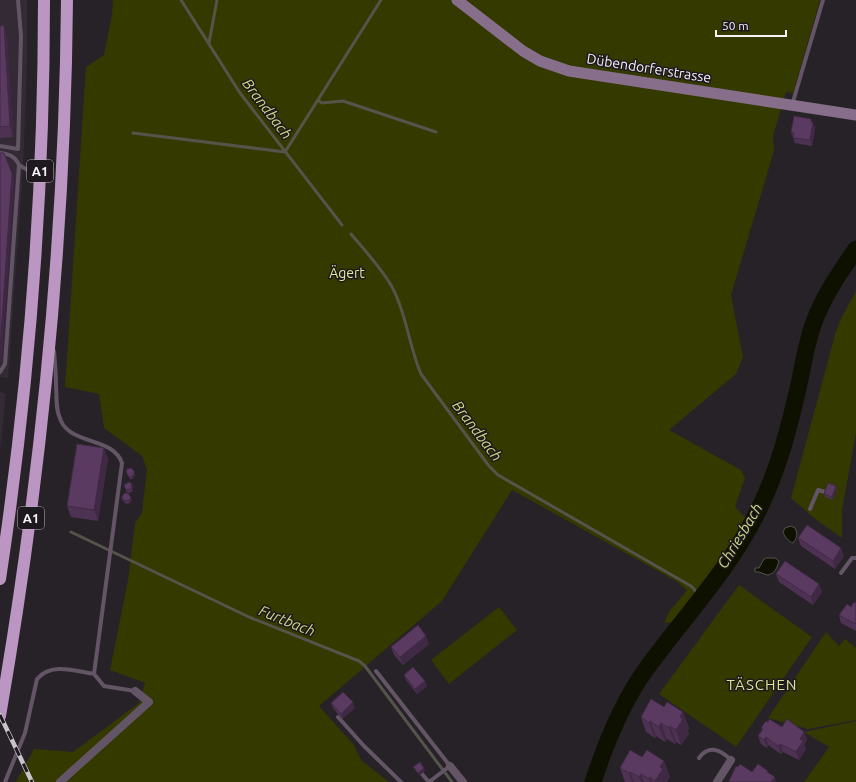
<svg xmlns="http://www.w3.org/2000/svg" width="856" height="782" viewBox="0 0 856 782" font-family="Ubuntu,sans-serif">
<rect width="100%" height="100%" fill="#272228"/>
<path fill="#332a35" d="M0,0H27V64L23,167L8,378L0,377Z
M0,392L6,394L0,450Z"/>
<path fill="#343900" d="M113,0H820L793,93L786,92L773,136L774,151L731,295L743,357L736,374L669,430L741,470L745,478L735,507L746,518L713,573L673,622L664,623L669,612L687,590L676,581L512,490L442,601L319,706L354,745L361,760L389,782H16L34,749L73,752L139,703L145,683L110,670L128,580L135,523L142,513L147,469L142,456L104,428L99,394L65,387L86,67L104,55L112,15Z
M856,291V433L842,510V538L814,518L791,498L836,331L842,317Z
M739,585L812,637L736,747L659,694Z
M499,607L517,630L449,684L431,660Z
M826,632L839,646L845,639L856,648V720L808,729L768,718Z
M856,721V782H804L829,747L804,732Z"/>
<path fill="#0f1100" stroke="#54544a" d="M791,526L795,528C798,534 797,538 793,543C789,542 784,536 783,532L785,528Z
M766,558H775L779,561C777,568 775,574 767,575L759,572H755V568H759L764,559Z"/>
<g fill="none" stroke-linecap="round" stroke-linejoin="round">
<path stroke="#54544a" stroke-width="3" d="M181,0L240,93L342,225
M209,43L217,0
M318,100L322,103L343,101L436,132
M133,133L285,152L381,0
M351,234C365,250 380,267 391,285C406,312 409,346 421,374L489,466L498,475L691,586L694,589L700,599
M71,532L249,617L359,661L365,666L452,782"/>
<path stroke="#0f1100" stroke-width="17" d="M593,782C606,742 622,702 647,668C684,617 729,570 757,513C778,472 789,428 799,384C804,361 807,338 816,317C826,292 841,271 856,249"/>
<path stroke="#635466" stroke-width="4" d="M792,105L823,0
M0,146L18,149L21,36L18,0
M0,153C9,154 15,156 19,165L5,364L0,372
M19,165L38,176
M810,509L818,490L825,492
M841,573L852,558H856
M376,671L450,766L429,782
M94,674L104,686L135,691
M338,717L364,746L401,782
M699,758C709,744 721,750 731,760
M422,774L429,782
M5,782L25,733L37,679C51,662 75,671 94,674L122,463C113,437 72,445 61,421C55,409 57,397 56,385C56,373 55,362 54,351"/>
<path stroke="#635466" stroke-width="8" d="M450,766L463,782
M60,782L149,702L135,691
M717,782L731,760"/>
<path stroke="#876f8b" stroke-width="11" d="M457,0L523,51L540,61L569,71L856,115"/>
<path stroke="#bb96c2" stroke-width="12" d="M0,579C29,388 44,193 44,0
M0,716C41,479 65,240 67,0"/>
<defs>
<path id="rail" d="M0,715L32,782"/>
</defs>
<use href="#rail" stroke="#c8c4c9" stroke-width="4.5"/>
<use href="#rail" stroke="#1e191f" stroke-width="3" stroke-dasharray="9" stroke-linecap="butt"/>
</g>
<path fill="#4e3253" d="M0,26L7,36L13,137L0,138Z
M811,119L815,128L812,146L795,143L791,132Z
M108,459L98,521L71,517L67,506Z
M134,471L135,476L132,479H130L126,472Z
M133,487L132,492L128,493L126,491L125,488Z
M837,489L833,500L825,497L824,494Z
M131,498L132,500L130,503L126,504L123,501L122,499Z
M798,538L844,556L835,569L801,546Z
M776,574L822,592L813,605L779,582Z
M856,603V631L841,623L839,615Z
M429,644L403,665L394,655L391,647Z
M404,675L425,681L427,686L417,694L406,680Z
M331,703L355,708L342,719L333,708Z
M664,707L683,712L689,728L687,731L689,734L681,745L676,742L675,744L667,739L665,742L656,736L655,738L646,732L641,717Z
M768,722L782,727L804,732L807,740L804,745L806,749L799,760L783,752L781,754L768,745L767,748L761,744L758,736L762,730L761,728Z
M664,761L670,777L667,781V782H625L620,768Z"/>
<path fill="#402944" d="M4,25L7,36L13,137L10,126Z
M811,119L815,128L812,146L810,140Z
M12,173L14,178L2,357L0,359Z
M104,448L108,459L98,521L94,510Z
M134,471L135,476L132,479V477Z
M132,484L133,487L132,492L131,489Z
M836,486L837,489L833,500L832,497Z
M131,498L132,500L130,503L129,500Z
M841,548L844,556L835,569L833,561Z
M819,584L822,592L813,605L811,597Z
M426,636L429,644L403,665L400,657Z
M425,681L427,686L417,694L415,689Z
M353,702L355,708L342,719L341,714Z
M683,712L689,728L687,731L689,734L681,745L676,730L680,717Z
M650,721L656,736L655,738L649,723Z
M661,723L667,739L665,742L659,727Z
M670,726L676,742L675,744L669,728Z
M804,732L807,740L804,745L806,749L799,760L796,752L800,739Z
M766,737L768,745L767,748L764,740Z
M780,744L783,752L781,754L778,746Z
M664,761L670,777L667,781V782H656L655,781L660,767Z
M424,768L425,771L419,776L418,773Z
M630,772L634,782H632L629,773Z
M641,774L644,782H641L639,777Z
M650,777L652,782H650L649,779Z
M775,777L776,782H771Z"/>
<path fill="#5b3a61" stroke="#402944" d="M4,25L10,126L0,127V26Z
M794,116L811,119V122H813L810,140L793,138L794,133L791,132Z
M0,153H4L12,173L0,351Z
M77,444L104,448L94,510L67,506Z
M131,468L134,471V474L132,477H129L126,472L127,469Z
M129,482L132,484L131,489L127,490L125,488L124,485Z
M828,483L836,486L832,497L824,494Z
M125,493H128L131,498L129,500L125,501L122,499V496Z
M807,525L841,548L833,561L798,538Z
M785,561L819,584L811,597L776,574Z
M854,602L856,603V623L855,624L839,615L847,604L851,607Z
M418,625L426,636L400,657L391,647Z
M413,667L425,681L415,689L404,675Z
M343,692L353,702L341,714L331,703Z
M651,699L664,707L667,702L683,712L680,717L683,719L676,730L670,726L669,728L661,723L659,727L650,721L649,723L641,717Z
M769,719L782,727L787,719L804,732L800,739L803,741L796,752L780,744L778,746L766,737L764,740L758,736L763,729L761,728L766,721L768,722Z
M630,750L642,757L647,750L664,761L660,767L663,769L655,781L650,777L649,779L641,774L639,777L630,772L629,773L620,768Z
M420,762L424,768L418,773L413,767Z
M740,764L752,772L758,764L768,771L767,772L775,777L771,782H729V781L736,766L738,767Z"/>
<g text-anchor="middle" stroke-width="3" stroke-linejoin="round" paint-order="stroke">
<g fill="#1e191f" stroke="#b5b1b6" stroke-width="1">
<rect x="27" y="160" width="26" height="22" rx="3"/>
<rect x="18" y="507" width="26" height="22" rx="3"/>
</g>
<g font-size="13" font-weight="bold" fill="#f6f2f7">
<text x="40" y="176">A1</text>
<text x="31" y="523">A1</text>
</g>
<g font-size="14" fill="#f6f2f7" stroke="#1e191f">
<text transform="translate(649 68) rotate(9)" y="5">Dübendorferstrasse</text>
</g>
<g font-size="14" fill="#dfeb99" stroke="#1e191f">
<text x="347" y="278">Ägert</text>
</g>
<g font-size="15" font-style="italic" fill="#cbd785" stroke="#1e191f">
<text transform="translate(267 109) rotate(53)" y="5">Brandbach</text>
<text transform="translate(477 431) rotate(53)" y="5">Brandbach</text>
<text transform="translate(740 536) rotate(-59)" y="5">Chriesbach</text>
<text transform="translate(287 621) rotate(22)" y="5">Furtbach</text>
</g>
<g font-size="15" letter-spacing="1" fill="#d8e396" stroke="#1e191f">
<text x="762" y="690">TÄSCHEN</text>
</g>
</g>
<path d="M716 30v6h70v-6" fill="none" stroke="#f6f2f7" stroke-width="2"/>
<text x="722" y="30" font-size="12" fill="#f6f2f7" stroke="#1e191f" stroke-width="3" paint-order="stroke">50 m</text>
</svg>
